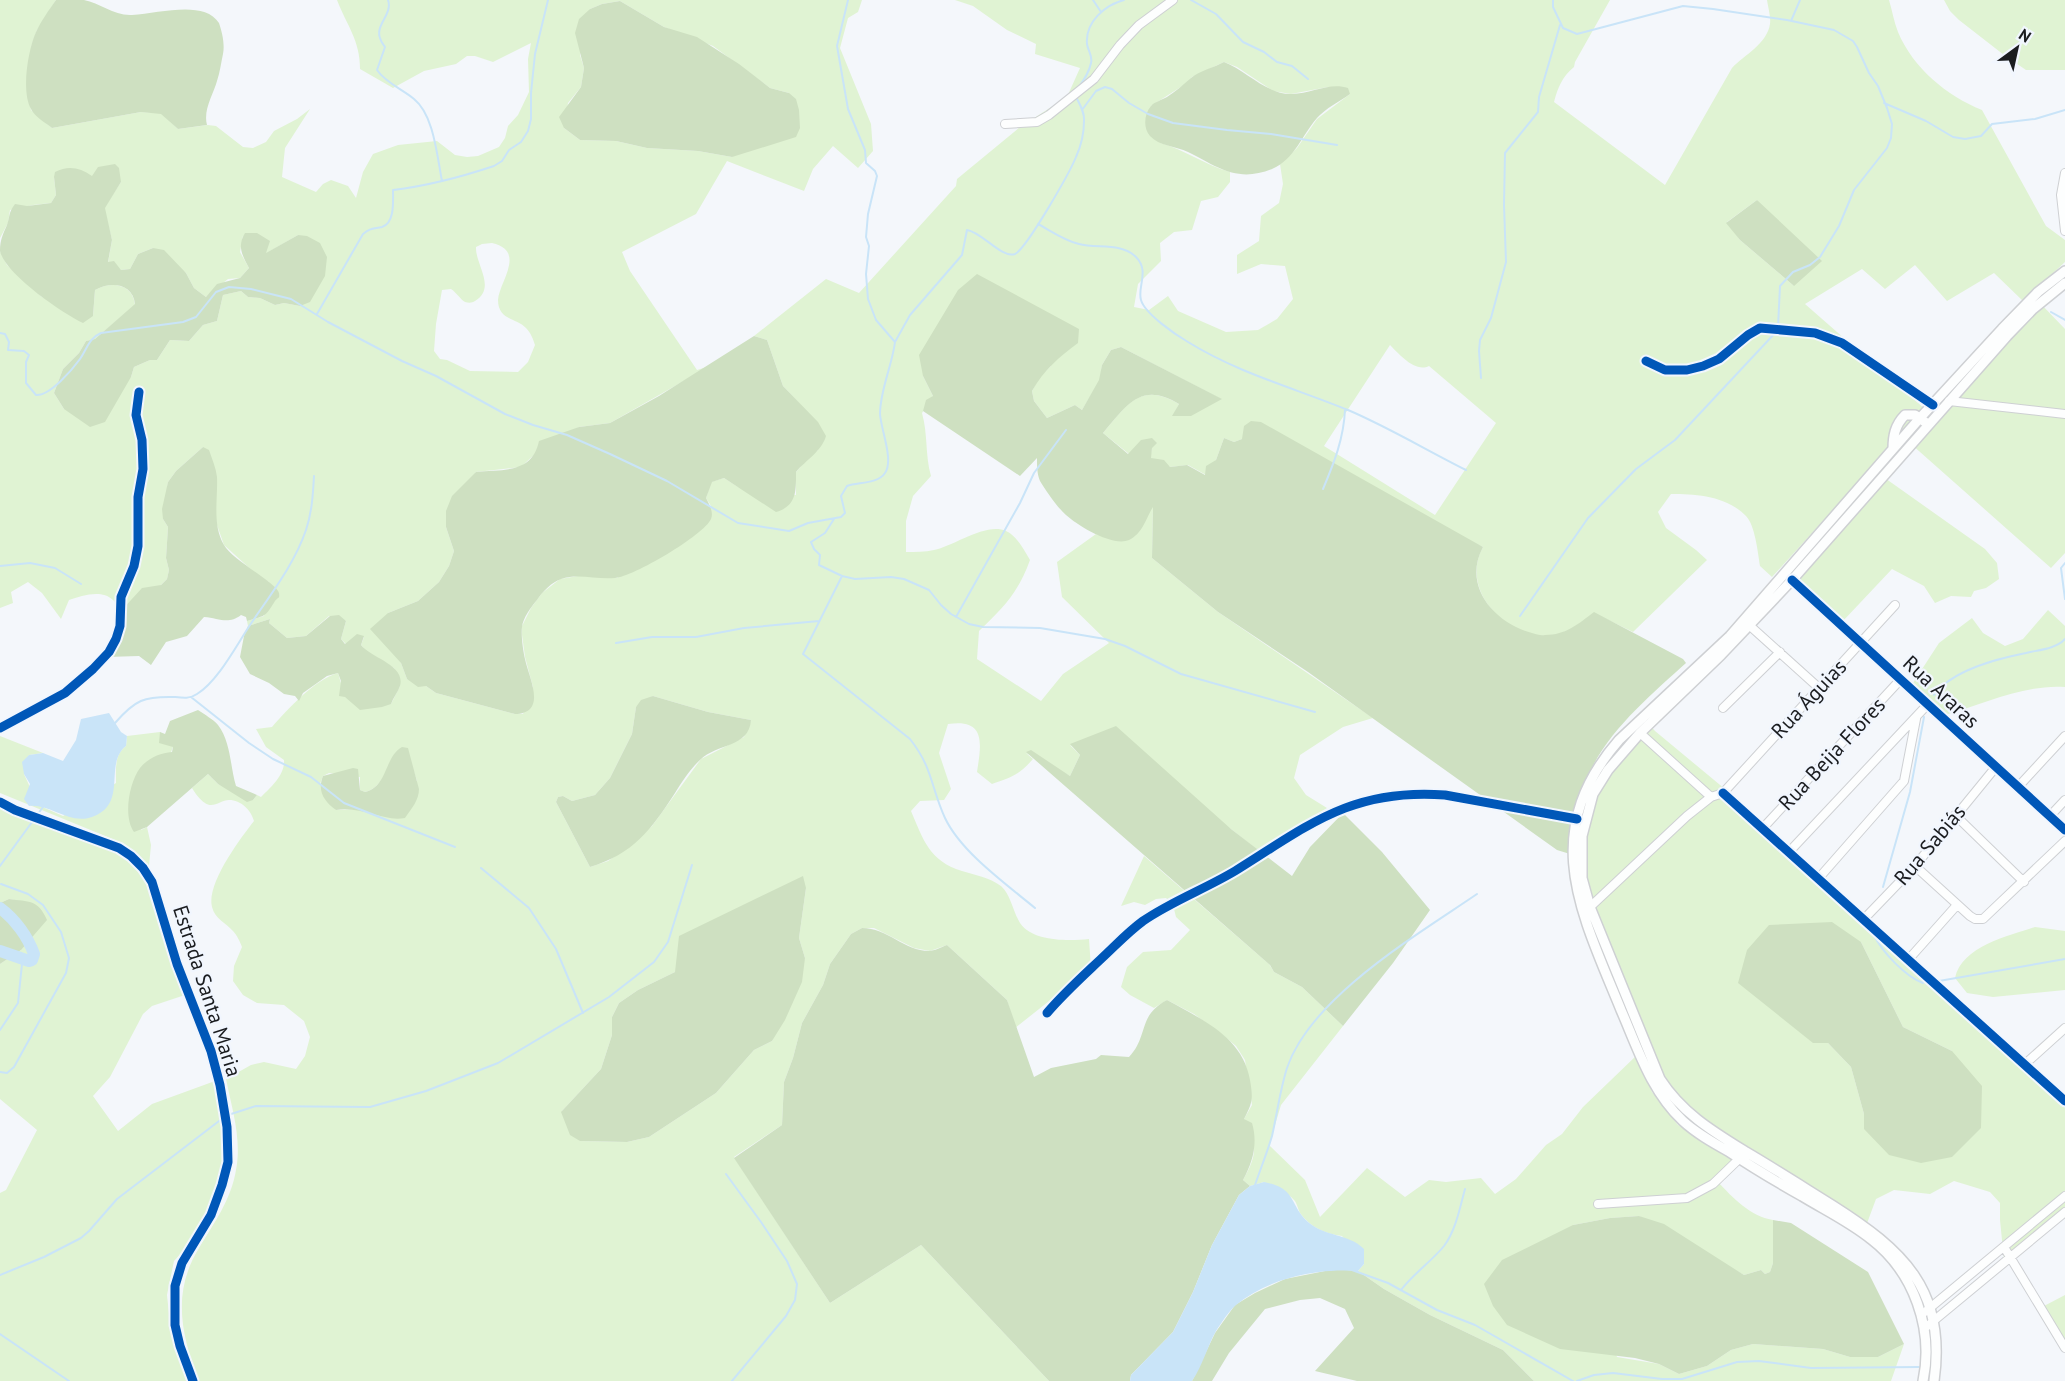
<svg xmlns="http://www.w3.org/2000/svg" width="2065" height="1381" viewBox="0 0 2065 1381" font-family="'PT Sans',sans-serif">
<rect width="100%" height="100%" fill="#f4f7fb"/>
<path fill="#e0f3d3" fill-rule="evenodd" d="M0,0H56L37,30L32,44L27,87L31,110L52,128L141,112L161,113L178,129L208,125L216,126L243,147L253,148L266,142L274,131L297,119L310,109L285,148L282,177L316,192L323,184L331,180L348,186L356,198L363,172L373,154L398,145L437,141L455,155L467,157L478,156L499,147L505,138L508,126L518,115L529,92L528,59L531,43L493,62L475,56H467L456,64L424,71L393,88L360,69C360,40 347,26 337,0H862L858,12L848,18L840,48L871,124L873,151L858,168L833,146L813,169L804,191L727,161L696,214L622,252L630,271L697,370L710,366L610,423L579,427L536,453L521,467L476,472L446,527L454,551L449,566L439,582L418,601L388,613L401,663L407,679L426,686L436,693L515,714H523L533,687L525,657L522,635V626L531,608L542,593L560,579L584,575L617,578L711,506L706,498L711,482L724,478L738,487L796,495V472L810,456L818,450L800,404L783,386L767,340L754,336L826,279L859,293L956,186L957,179L1020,127L1067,97L1080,68L1035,54L1036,44L1007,30L973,6L955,0H1610L1575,62L1574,67C1562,77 1558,87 1554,102L1665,185L1732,68C1744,55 1767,44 1770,24C1771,17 1768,7 1767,0H1889C1892,10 1894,22 1898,32C1913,68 1947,96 1982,110L2046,226L2065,240V262L2023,301L1994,273L1947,301L1915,265L1885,289L1862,269L1805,304L1925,409L1772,577L1760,566C1758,553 1755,525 1746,516C1727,496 1696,494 1671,494L1658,512L1666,528L1696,550L1707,560L1633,632L1594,613C1579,624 1565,636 1544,636C1502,634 1460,588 1483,547L1242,439L1234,442L1224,438L1216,460L1206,475L1188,465L1170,467L1150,458L1152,448L1129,454L1103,433C1127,405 1140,381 1179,404L1173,416L1221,399L1121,347L1111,350L1102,365L1100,380L1082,410L1075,405L1047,418L1034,401L1032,391L1040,376L1051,366L923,376L933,396L922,413C928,434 925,455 931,476L913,496L906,521V552C915,552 925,552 934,550C954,546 986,522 1006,531C1017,536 1024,550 1030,560C1018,593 1004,607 979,631L977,659L1041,701L1063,674L1109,643L1062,597L1057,562L1096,534L1098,535L1153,506L1152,558L1218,612L1373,718L1343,727L1300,755L1294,778L1306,795L1327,808L1288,833L1265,856L1231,829L1070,745L1080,755L1070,776L1026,753L1033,759C1020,774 1011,778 992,784L977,772C981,745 987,718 948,724L939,753L951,789L944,800L920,801L911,811C923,839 929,861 962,871C976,875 990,878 1001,886C1011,895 1013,912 1020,923C1033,942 1069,941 1089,939L1091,968L1015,1028L1007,1000L947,945L930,951L914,948L874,928H862L851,934L830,964L823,985L802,1023L793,1058L784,1082L782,1125L734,1157L830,1303L921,1245L1049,1381H198C182,1334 171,1294 199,1248C214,1223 231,1200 236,1170C242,1139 232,1109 226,1079L251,1065L264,1062L296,1069L305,1056L310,1037L304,1021L284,1005L257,1003L243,995L233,981L234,966L242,947C240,942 237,935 233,931C226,923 215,919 212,907C206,884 240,839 254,821C251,810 241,800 229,800C221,800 213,809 205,803C200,800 195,793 192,788L208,774L218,784L253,800L257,795L261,797C271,787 285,775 284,760L266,747L256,729L272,727C289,708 314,680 338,673L345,697L391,704L400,686L394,668L366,651L361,645L364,637L346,644L341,639L346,621L329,616L306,636L287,638L269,623L270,619L248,626L247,621L264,616L269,582L257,575L224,545L217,525L203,447L176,471L168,482L163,519L168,527L166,558L169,570L167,579L161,585L120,612C118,610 116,602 113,600C101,589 82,596 69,600L61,619L42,593L28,582L11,592L13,603L0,608V251L7,265L42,297L93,316L95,290C110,281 133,283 135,305L95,339L86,341L79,353L63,369L54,393L64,409L131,377L134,367L150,360H157L170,340L189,341L203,325L217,321L223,295L241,291L248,297L260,298L275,305L284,303L300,306L298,235L265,254L243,236L240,252L249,268L240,278L228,279L206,297L194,288L186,273L153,248L138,254L130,269L121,270L108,263L112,240L104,208L121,182L92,176L54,177L56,195L51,203L33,205L10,210L8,223L0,238ZM620,1L664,27L713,46L770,88L789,93L732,157L698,151L647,148L616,141L580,140L564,128L568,103L581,87L584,68L580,55L590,9L602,4ZM1224,62L1237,67L1273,91L1291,94L1328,87L1350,94L1317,119L1297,148L1280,164L1283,184L1279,203L1261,216L1259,241L1237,255V274L1261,264L1285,266L1293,299L1277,319L1258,330L1226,332L1178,311L1168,296L1149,310L1134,307L1138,284L1161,261L1160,243L1174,232L1192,230L1201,201L1218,197L1230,182V172C1205,165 1185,150 1161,143L1151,106L1187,83L1192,77ZM1757,200L1794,286L1740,240L1727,222ZM492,243C527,251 499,282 498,300C498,320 516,318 526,328C531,333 533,339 535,345L528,362L518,372L470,371L447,360L440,359L434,351L436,324L442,290L451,289C456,292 460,299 465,302C469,303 472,303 475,301C497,288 475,264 476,247L482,244ZM1390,345C1399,354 1415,373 1429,366L1496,423L1435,515L1324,446ZM653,696L708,712L751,720L744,737L701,759L652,826L618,854L608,861L590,867L556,802L558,797L563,796L572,801L595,795L610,778L632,734L636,707ZM393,757L414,772L417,781L358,809L336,810L320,784L323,776L329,773L360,777V790L365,792C380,789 387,771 393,757ZM806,888L799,938L805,958L772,1041L754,1050L716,1093L649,1137L627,1142L580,1141L562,1111L601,1069L612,1035V1017L619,1003L638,990L675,972Z
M1944,0H2065V70H2026L2004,55L1959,20L1950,11Z
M2040,303L2065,329V553L2051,568L1911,444Z
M1882,476L1985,549L1997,563L1999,579L1986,588L1974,591L1971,597L1951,596L1935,603L1924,586L1892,569L1843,621L1790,577Z
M2048,610L2065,626V687C2026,684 1983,704 1945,715L1913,683L1939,643L1972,618L1983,633L2005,646L2023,639Z
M1645,720L1655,731L1743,804L2065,1101V1209L2004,1260L2000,1220V1203L1990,1192L1954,1181L1930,1194L1894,1190L1876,1199L1866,1226L1724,1137L1669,1090L1587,893L1583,872L1586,820L1612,760ZM1861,942L1903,1027L1952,1051L1864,1129V1114L1851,1067L1828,1043Z
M160,732L173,747L141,830L147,827L151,845L149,866L139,855L120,842L0,793V736L43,753L29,755L24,774L38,805L63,816L116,783C116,769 114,755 126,746L127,736Z
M0,805L113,850L131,863L149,886L163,935L185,995L152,1006L143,1014L110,1077L93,1096L118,1131L152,1104L215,1081L227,1135V1160L207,1217L187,1247L174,1261L167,1295L170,1323L187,1381H0V1193L6,1190L37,1130L0,1099V964L21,950L14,900L9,899L0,903Z
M1144,856L1269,964L1274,972L1302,987L1343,1026L1281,1105L1269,1145L1305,1180L1320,1217L1367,1168L1405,1197L1429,1180L1446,1182L1481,1178L1495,1194L1516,1179L1546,1145L1562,1134L1583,1107L1637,1055L1652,1092L1678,1125L1739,1161L1718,1182C1733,1198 1750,1216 1773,1220V1263L1770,1272L1765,1274L1761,1270L1744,1275L1639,1216L1610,1218L1573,1225L1617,1357L1659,1364L1679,1374L1707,1366L1731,1350L1753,1344L1823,1349L1850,1357H1878L1904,1344L1891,1381H1534L1503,1350L1430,1315L1384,1289L1358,1271L1364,1264L1342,1236C1325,1234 1310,1227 1300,1213C1298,1209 1297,1203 1294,1200C1287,1192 1273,1187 1264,1182L1250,1186L1243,1180C1258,1153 1257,1146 1244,1119L1252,1105L1245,1060L1236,1046L1224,1036L1194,1014L1167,1000L1154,1008L1130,995L1121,987L1127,967L1143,952L1171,950L1190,930L1176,917L1173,905L1166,898L1156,899L1145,905L1134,902L1121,906Z
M2035,927L2065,931V990L1993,997L1967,993L1955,978C1962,946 2009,936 2035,927Z
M2065,1295V1342L2044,1306Z"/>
<path fill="#cee0c1" d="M56,0C65,0 75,0 84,0C100,3 114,16 132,15C161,13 204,0 219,23C222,32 225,44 223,54C221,63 220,72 217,81C213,95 203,110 207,125L178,129L161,114L141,112L52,128C46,123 35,117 31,109C21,91 28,50 36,32C41,21 49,10 56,0Z
M620,1L664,27L697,37L739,64L770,88L789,93L796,99L799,110L800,128L796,137L732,157L698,151L647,148L616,141L580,140L564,128L559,117L581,87L584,68L575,33L579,19L590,9L602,4Z
M1224,62C1247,71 1267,95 1292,94C1311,94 1329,82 1348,88L1350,94C1339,102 1326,108 1317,118C1302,135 1295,159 1272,169C1237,183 1218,167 1188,152C1176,146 1159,146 1150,136C1143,128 1144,114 1151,106C1154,102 1162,100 1167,97C1176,91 1183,85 1191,78C1199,71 1215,67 1224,62Z
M115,164L119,168L121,182L105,208L112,240L108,262L114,261L121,270L130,269L138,254L153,248L164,250L186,273L194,288L206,297L217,284L240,278L249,268C242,255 237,246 245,233H257L270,241L266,253L298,235L307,236L320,243L327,257L325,276L310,302L300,306L284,303L275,305L260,298L248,297L241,291L223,295L217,321L203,325L189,341L170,340L157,360H150L134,367L131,377L105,422L90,427L64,409L54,393L63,369L79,353L86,341L95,339L135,304C133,283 110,281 95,290L93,316L83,323C62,313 5,274 0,251C0,240 3,234 7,225C10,217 8,213 15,204L27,206L51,203L56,195L54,177L55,172C69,165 80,168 92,176L98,167Z
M1757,200L1822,261L1794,286L1740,240L1726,223Z
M977,274L1079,329L1078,343C1059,357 1044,370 1032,391L1034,401L1047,418L1075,405L1082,410L1099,380L1102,365L1111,350L1121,347L1222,399L1191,416H1172L1179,404C1141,381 1127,405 1103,433L1128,454L1141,440L1152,438L1157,443L1152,448L1151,458L1164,460L1170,467L1187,465L1205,475L1206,466L1216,460L1224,438L1234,442L1242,439L1244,426L1251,421L1261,422L1483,547C1462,586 1494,623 1532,633C1536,634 1541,636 1545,635C1566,635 1578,624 1594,612L1683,659L1686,663C1652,694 1605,733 1588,777C1579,801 1576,829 1570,854L1557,850L1308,672L1218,612L1152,558L1153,507C1145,520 1143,533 1129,540C1113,547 1078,526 1066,515C1057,507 1046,491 1040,481C1037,474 1037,466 1037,458L1020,476L923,411L926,400L933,396L923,376L919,355L958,290Z
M754,336L767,340L783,386L818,422L826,436C822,451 806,460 796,472C796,491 797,506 776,512L724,478L712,482L706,498C709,504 714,512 711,519C704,535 633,577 615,578C597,580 579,573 561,579C552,582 542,592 537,600C531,607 523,618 522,627C521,636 523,650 525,659C529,678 548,713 515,714L436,693L426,686L418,687L407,679L401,663L370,629L388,613L418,601L439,582L449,566L454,551L446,527V511L452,496L476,472C503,469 532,474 539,441L579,427L610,423L659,396Z
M203,447L209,450C212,459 216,468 217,477C218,499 212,525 224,545C232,560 277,583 279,593C280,599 278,597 275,601C265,617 267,615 247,621L246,617L241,615C228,625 219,618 204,617L187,636L166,642L151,665L139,656L106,657L111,647L120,612L142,588L161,585L167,579L169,570L166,558L168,527L163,519L162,509L168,482L176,471Z
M339,615L346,621L341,639L345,644L357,634L364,636L361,645C371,658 406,665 400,686C398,692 393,698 391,704L382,707L360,710L345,697L339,696L341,681L338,673L327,676L303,693L299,701L295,696L284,694L269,683L250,674L240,657L244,636L248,626L270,619L269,623L287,638L306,636L330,616Z
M653,696L708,712L751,720C749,748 717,743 700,760C690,769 682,782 675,793C651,830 633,854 590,867L556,802L558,797L563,796L572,801L595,795L610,778L632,734L636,707L641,700Z
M198,710C205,715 213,719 218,725C231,742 230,766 236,786L257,795L253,800L247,802L218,784L208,774L147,827L134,832C123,817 129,783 140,768C148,758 160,753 172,752L173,747L159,743L160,732L165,734L170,721Z
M1116,726L1231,829L1292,876L1310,847L1343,813L1382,852L1430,910L1393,963L1343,1026L1302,987L1274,972L1270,965L1026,752L1031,750L1070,776L1080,755L1070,744Z
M402,747L408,748L419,789C419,800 412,808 405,818C383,822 363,806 336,810C324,801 317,791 323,776L353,768L358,769L360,790L365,792C388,787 384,757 402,747Z
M803,876L806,888L799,938L805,958L802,982L785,1020L772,1041L754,1050L716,1093L649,1137L627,1142L580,1141L570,1135L561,1112L601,1069L612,1035V1017L619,1003L638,990L675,972L679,936Z
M9,899C29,902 38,899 47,920L21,950L0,964V903Z
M1832,922L1861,942L1903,1027L1952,1051L1982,1086L1981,1128L1952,1157L1921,1163L1889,1155L1864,1129V1114L1851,1067L1828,1043H1813L1738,983L1747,950L1769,925Z
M862,928C887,928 905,951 929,951C934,951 942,947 947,945L1007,1000L1034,1077L1051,1068L1096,1059L1101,1055L1129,1057C1149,1036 1137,1016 1167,1000C1201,1019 1243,1037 1250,1080C1253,1098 1253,1102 1244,1119L1252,1123C1258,1143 1253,1162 1243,1180L1250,1186L1239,1195L1212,1245L1193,1292L1173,1332L1131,1375L1130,1381H1049L921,1245L830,1303L734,1158L782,1125L784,1082L793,1058L802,1023L823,985L830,964L851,934Z
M1639,1216L1664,1224L1744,1275L1761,1270L1765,1274L1770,1272L1773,1263V1220L1791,1223L1868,1272L1904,1344L1878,1357H1850L1823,1349L1753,1344L1731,1350L1707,1366L1679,1374L1659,1364L1635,1358L1560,1349L1507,1325L1493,1306L1484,1284L1502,1260L1573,1225L1610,1218Z
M1335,1269L1358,1271L1384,1289L1430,1315L1503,1350L1534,1381H1357L1315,1371L1354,1328L1345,1309L1320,1298L1300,1300L1265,1309L1229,1353L1212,1381H1192L1215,1333L1235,1305L1255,1293L1285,1279Z"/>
<path fill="#c9e4f8" d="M109,713L121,732L127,736L126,746C103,764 129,804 92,817C69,825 51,804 29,806L24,799L30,784L24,774L22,762L29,755L43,753L63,761L76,740L81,719Z
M1264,1182C1297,1188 1289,1205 1308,1222C1325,1237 1348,1233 1364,1249V1264L1358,1271C1316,1268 1269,1278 1236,1305C1228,1312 1222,1322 1216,1331C1207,1347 1203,1365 1192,1381H1130L1131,1375L1173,1332L1193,1292L1212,1245L1239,1195L1250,1186Z"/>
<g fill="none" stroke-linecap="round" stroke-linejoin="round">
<path stroke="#c9e4f8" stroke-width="2" d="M388,0C393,14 375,25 380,38C381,42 383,44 385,47L377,70C386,83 402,89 414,99C434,115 437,156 442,181
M848,0L837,46L848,109L865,150L866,163L875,171L877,176L868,214L866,237L869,246L866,274L868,299L876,320L895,342
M1093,0L1101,12
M1191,0L1216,14L1243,42L1264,52L1277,62L1292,66L1308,79
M1553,0V7L1563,28L1577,34L1683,6L1713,9L1787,20L1834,30L1853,41L1857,47L1869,73L1878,86L1887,108L1892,124L1891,138L1887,148L1854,190L1839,226L1820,257L1810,265L1793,272L1780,286L1778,327
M1791,21L1800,0
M1078,88C1084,80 1089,73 1091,63C1093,56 1088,51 1087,44C1085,22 1105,5 1124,0
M1884,103L1926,121L1953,137L1965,139L1981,136L1992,124L2035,119L2065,110
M1082,110L1096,91L1105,87L1112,89L1129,103L1148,114L1173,123L1227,130L1271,134L1337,145
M1038,224C1051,231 1065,241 1079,244C1097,249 1121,242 1136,257C1150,271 1137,287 1141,300C1145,314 1176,335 1188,342C1238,373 1294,388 1348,410C1388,427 1426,450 1466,470
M2051,312L2065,320
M317,314L363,234C370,228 373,229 382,227C395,223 393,201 393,190C427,186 461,177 494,166L502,161L509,150L521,142L528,131L531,119V93L535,54L548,0
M0,333L5,334L9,342L8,350L24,351L29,355L26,362V383L36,395C50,396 72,370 80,359C87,349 89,338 101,333L183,322L196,317L216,292L229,287L251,289L291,299L328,322L402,361L436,376L505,414L533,425L567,435L610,454L667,481L738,523L789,531L808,523L841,517L845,513L841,496L847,486C858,482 878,484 885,473C894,460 881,430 880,414C880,390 892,366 895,342L910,315L962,255L967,230C982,232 1002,259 1015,254C1027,248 1070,172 1076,157C1081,146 1084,133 1084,121C1085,112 1079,103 1075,95
M1481,378L1479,351L1480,340L1491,318L1506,262L1504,205L1505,153L1538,112L1539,97L1560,25
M1323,489C1334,463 1344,438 1345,409
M834,519L825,533L811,542L814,549L820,555L819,565L842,576L855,579L891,577L904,579L929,590L941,605L951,614L969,624L983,627L1040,628L1105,639L1125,646L1181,674L1315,712
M2065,563L2061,568L2065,599
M0,566L30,563L55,568L81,584
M842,576L803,654L910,739C933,768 931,788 945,818C961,852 1006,884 1035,908
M1520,616L1588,518L1636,469L1675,440L1776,332
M956,617L1020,503L1034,473L1066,430
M616,643L652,637H696L744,628L819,621
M1934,695C1952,670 1996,659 2026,653C2038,650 2056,649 2065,639
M191,697L249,743L273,759L311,777L344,803L455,847
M115,723C135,700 144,696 175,697C183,698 190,699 197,694C218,681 236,646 250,625C270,595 294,565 306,530C312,512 313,494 314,476
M0,866L43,807
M481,868L529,908L556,949L583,1013
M1883,887L1910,792L1924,717
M1874,935C1882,952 1906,977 1923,983
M1939,981L2065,959
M0,1030L18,1003L22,964L20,959
M0,1072L7,1073L14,1067L66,973L69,958L61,932L43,905L28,894L1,884
M228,1115L256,1106L370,1107L426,1091L498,1063L609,997L654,962L668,942L692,865
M726,1174L761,1222L787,1261L797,1284L795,1300L786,1316L732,1381
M1254,1188C1260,1170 1267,1153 1272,1136C1277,1114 1280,1090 1287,1068C1311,997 1417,935 1477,894
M1352,1270L1388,1283L1437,1310L1475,1325L1573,1381
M0,1275L44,1257L81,1238L89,1231L117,1199L223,1118
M1401,1290C1414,1273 1432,1261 1444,1246C1456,1230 1460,1207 1465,1189
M0,1334L69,1381
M1577,1381L1594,1375L1613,1373L1662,1379H1682L1737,1362L1759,1361L1811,1368L1919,1367"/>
<path stroke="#c9e4f8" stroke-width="12" d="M0,908C15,919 28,937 34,954L32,960L29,961L0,951"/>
<defs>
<path id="minor" d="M1005,124L1037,122L1049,115L1094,79L1120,45L1139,25L1173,0
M2065,173L2061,195L2065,231
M1646,361L1665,370H1687L1703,366L1719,359L1748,335L1760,328L1815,333L1842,343L1933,405
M1949,401L2065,414
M1792,580L2065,830
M1749,625L1819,688
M1723,708L1780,652
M0,728L65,693L93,669L109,652L116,639L120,626L121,597L134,566L138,546V497L143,469L142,440L136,415L139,392
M1640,733L1711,797
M2018,787L2065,736
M1723,793L2065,1101
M0,802L15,810L119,848L131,856L143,868L152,882L177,964L211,1051L220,1085L227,1127L228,1162L222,1185L211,1215L182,1263L175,1286V1325L180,1346L193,1381
M1955,815L2024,882
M2050,816L2065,800
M1762,829L1901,679
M1788,853L1928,704
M1915,866L1970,916L1975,919H1983L2065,841
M1818,879L1904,781L1916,719
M1590,907L1687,816L1711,797L1723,793L1895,605
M1863,920L1915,866L1995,768
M1908,960L1957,905
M1047,1013C1064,993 1083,976 1102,958C1116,945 1128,932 1143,921C1172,901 1205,889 1235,871C1309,825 1352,788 1445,795L1577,819
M2024,1065L2065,1028
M1598,1204L1687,1198L1713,1184L1739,1159
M2004,1247L2065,1348
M1925,1312L2065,1196
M1925,1328L2065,1212"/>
<path id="major" d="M1893,449C1893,436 1895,425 1905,415H1915L1925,422
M1923,1381C1934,1329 1914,1272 1871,1239C1850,1222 1825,1210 1802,1196C1777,1182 1752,1167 1728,1151C1712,1142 1696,1133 1683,1121C1651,1091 1638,1049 1621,1010C1581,912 1538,833 1619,740L1730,636L1920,418L2002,329L2038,292L2065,271
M1934,1381C1947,1290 1903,1250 1832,1205C1803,1187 1775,1169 1746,1152C1712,1131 1682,1113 1660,1079L1590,907L1582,878V836L1593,794L1608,770L1640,733L1721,655L1792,580L2007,336L2033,309L2065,283"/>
</defs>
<use href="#minor" stroke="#ced0d3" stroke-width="10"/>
<use href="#major" stroke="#ced0d3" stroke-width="12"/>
<use href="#minor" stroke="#fdfefe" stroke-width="8"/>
<use href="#major" stroke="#fdfefe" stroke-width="9"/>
<defs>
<path id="cycleway" d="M1646,361L1665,370H1687L1703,366L1719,359L1748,335L1760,328L1815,333L1842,343L1933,405
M1792,580L2065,830
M0,728L65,693L93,669L109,652L116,639L120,626L121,597L134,566L138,546V497L143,469L142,440L136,415L139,392
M1723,793L2065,1101
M0,802L15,810L119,848L131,856L143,868L152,882L177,964L211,1051L220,1085L227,1127L228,1162L222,1185L211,1215L182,1263L175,1286V1325L180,1346L193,1381
M1047,1013C1064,993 1083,976 1102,958C1116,945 1128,932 1143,921C1172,901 1205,889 1235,871C1309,825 1352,788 1445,795L1577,819"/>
</defs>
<use href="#cycleway" stroke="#f1f6fe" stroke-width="13"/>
<use href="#cycleway" stroke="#0057b8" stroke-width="9"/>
</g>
<g text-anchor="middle" stroke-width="4.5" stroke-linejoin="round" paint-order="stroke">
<g font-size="21" fill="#1a1c1f" stroke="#f1f6fe">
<text transform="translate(1941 692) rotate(43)" y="7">Rua Araras</text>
<text transform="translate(1809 699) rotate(-47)" y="7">Rua Águias</text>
<text transform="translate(1832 754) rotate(-47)" y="7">Rua Beija Flores</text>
<text transform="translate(1930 845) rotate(-50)" y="7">Rua Sabiás</text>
<text transform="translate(207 991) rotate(72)" y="7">Estrada Santa Maria</text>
</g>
</g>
<g transform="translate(2017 48) rotate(33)" stroke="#f1f6fe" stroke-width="4.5" paint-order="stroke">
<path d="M0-4.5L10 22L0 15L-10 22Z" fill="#1a1c1f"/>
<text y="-9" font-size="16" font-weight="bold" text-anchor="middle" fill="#1a1c1f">N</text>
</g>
</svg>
